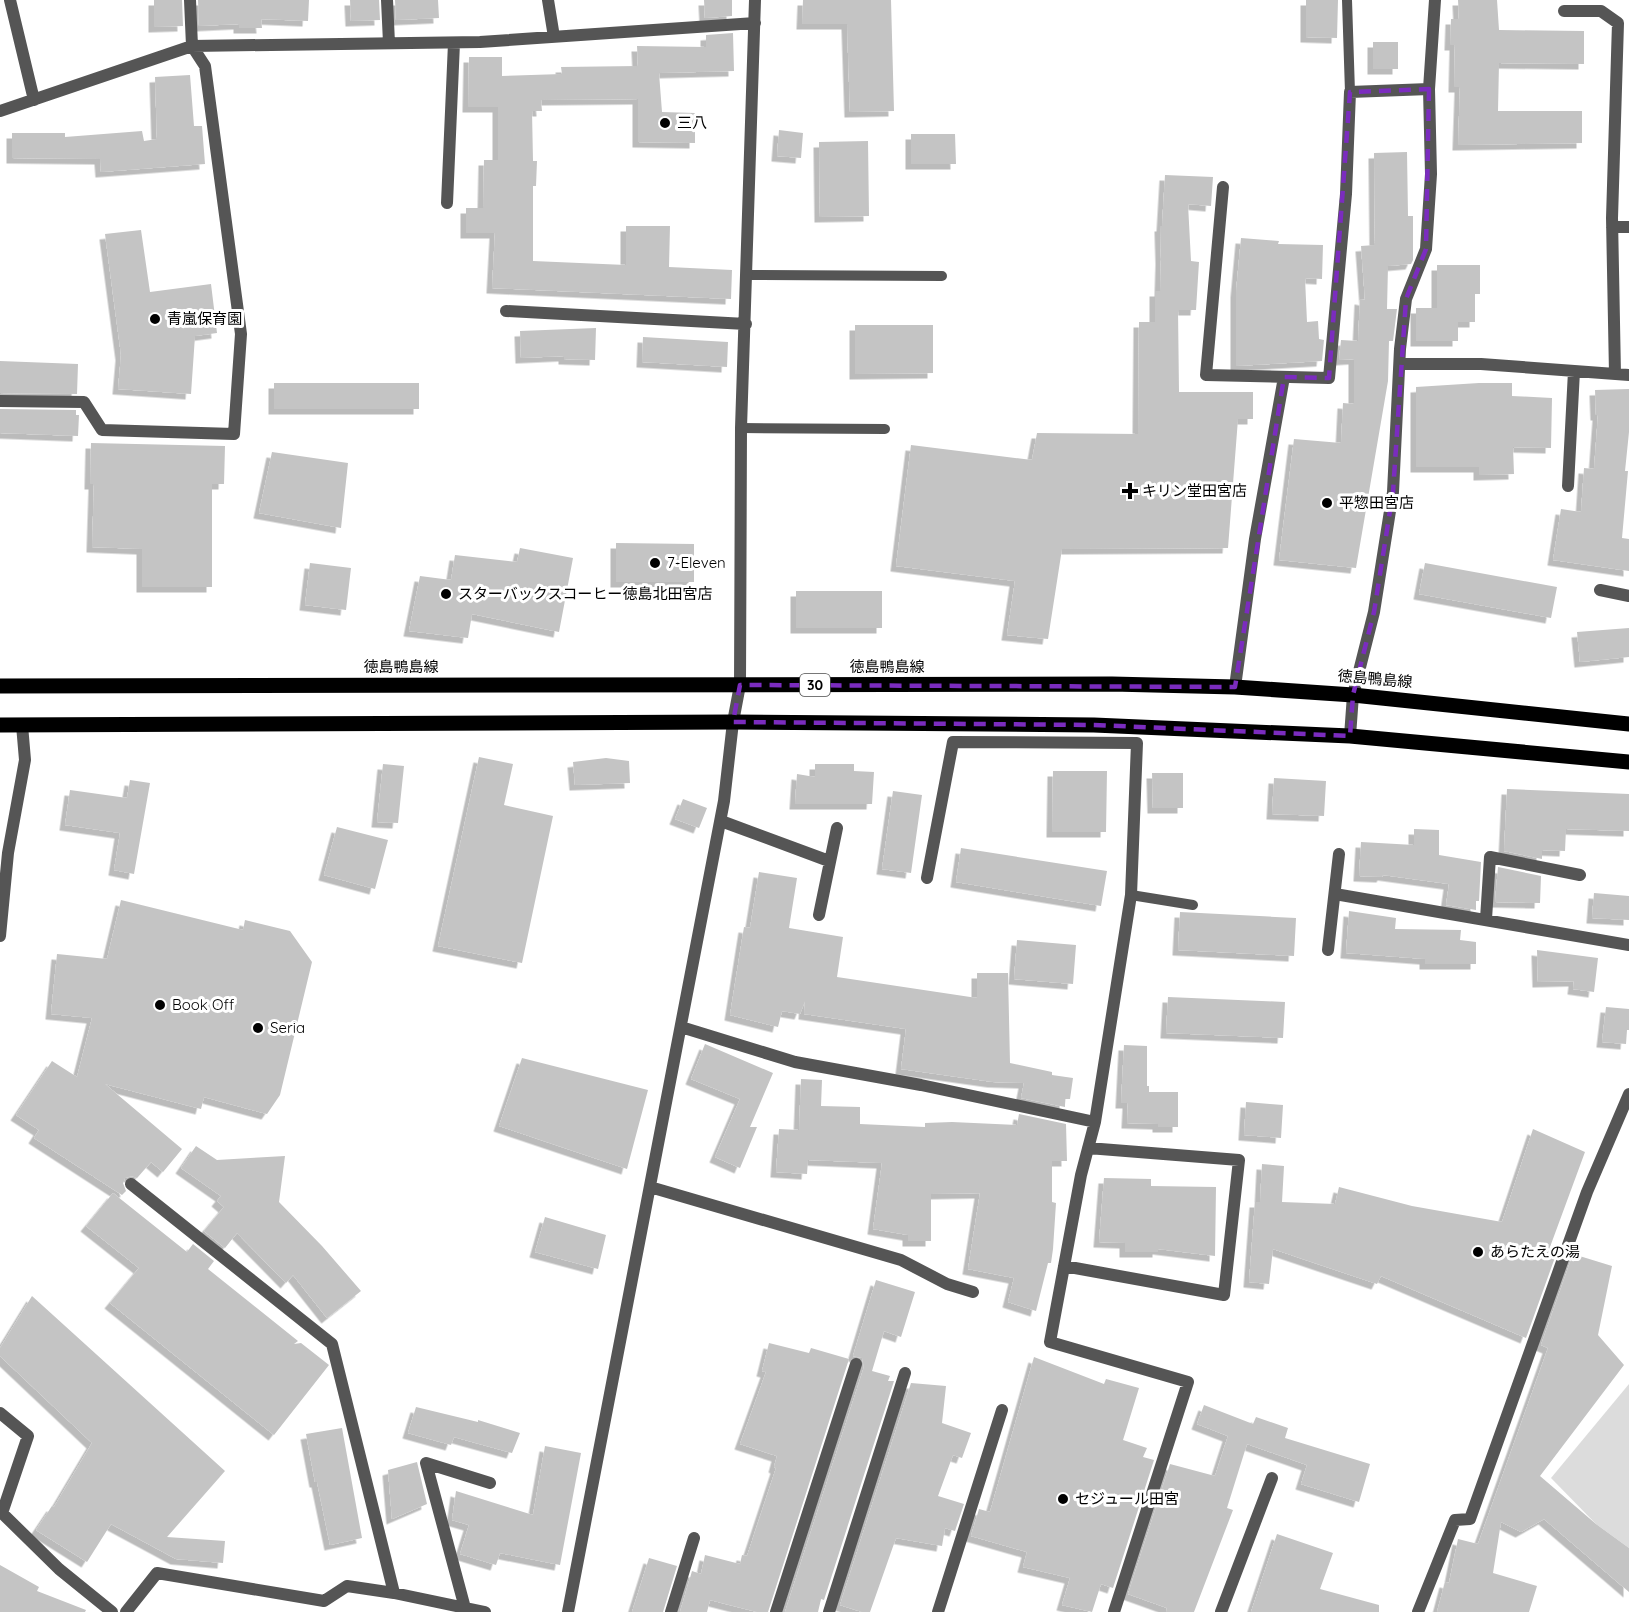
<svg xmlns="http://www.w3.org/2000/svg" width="1629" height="1612" viewBox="0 0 1629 1612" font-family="Quicksand,'Noto Sans JP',sans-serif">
<defs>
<filter id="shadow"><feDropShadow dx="-5.5" dy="5.5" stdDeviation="0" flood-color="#0004"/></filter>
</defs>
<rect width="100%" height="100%" fill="#fff"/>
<path fill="#dcdcdc" d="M1629,1384V1548L1596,1524L1551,1478Z"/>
<path fill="#c4c4c4" filter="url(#shadow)" d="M154,0H182L183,26L154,27Z
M198,0H309L308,21L261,19L262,28H239V24L199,26Z
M350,0H379L380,20L351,21Z
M395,0H438L439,18L396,20Z
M704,0H732V16L705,18Z
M803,0H891L894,111L850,112L847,24H802Z
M1306,0H1338L1337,38L1306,37Z
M1458,0H1497L1499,30L1584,31V64L1499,63L1498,111H1582V143L1458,145L1460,87H1454L1455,45H1450L1451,19H1459Z
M733,33L734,71L659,73L662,112L695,113V143L638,142V99L541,100L542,111H532L533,161H537L536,186H533V261L626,265V226H670L669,267L732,270L731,299L492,288L495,233H466V208H483L484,160H498V107H468L469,57H502V76L562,74L561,67L638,66L637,46L706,47V35Z
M1373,42H1398V69H1373Z
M190,75L194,126H202L205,164L101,172L100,159L12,158V133H65V137L142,131L144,141L157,139L155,77Z
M779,130L803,133L801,158L777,156Z
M911,134H955L956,164H911Z
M868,141L869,216L820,217L819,142Z
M1407,152L1408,216H1413V260L1411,264L1388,266L1387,309H1397L1393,341H1389L1388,381L1356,568L1279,560L1294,439L1341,443L1343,403L1354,404V359L1339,360L1341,340L1358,341L1360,299L1365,300L1361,246L1375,245L1374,153Z
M1165,175L1213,177L1211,206L1188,204L1191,261L1199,262L1196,310H1178L1179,392H1253V419H1238L1228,548L1062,549L1048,639L1007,635L1015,581L896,566L911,445L1032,460L1037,433L1138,434L1139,322H1155V291H1160L1161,259L1160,226H1162Z
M141,230L150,292L211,284L217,333L195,336L191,394L118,389L121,355L105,234Z
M1241,238L1279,241L1278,244L1323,245L1322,279L1305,278L1307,322L1318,321L1319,339L1324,340L1322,361L1236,366V292Z
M1437,265H1480V294H1475V322H1458V341H1416V308H1437Z
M855,325H933V373L855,374Z
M596,328L595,360L564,359V356L521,358L520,331Z
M643,337L728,342L727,367L642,362Z
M0,361L78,364L77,394L0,393Z
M274,383H419V409H274Z
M1479,383H1512V396L1552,398L1551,448L1513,447L1514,474L1479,475V467H1416V387Z
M1629,389V432L1625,471H1628L1622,538L1629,539V571L1553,560L1561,509L1581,512L1584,468L1594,469L1598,415H1596L1595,390Z
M0,409L76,410V415H79L78,436L0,433Z
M91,443L225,446L224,484H212V587H142V549L92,547L94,484H90Z
M272,452L348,463L341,528L259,513Z
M616,543L694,544V582H616Z
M520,548L573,558L559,632L472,614L468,638L409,631L420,576L451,580L455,555L517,562Z
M310,563L351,568L346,610L305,605Z
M1425,563L1557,587L1551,618L1419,594Z
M796,591H882V628H796Z
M1629,628V657L1580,662L1577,632Z
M479,757L513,764L504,805L553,816L522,963L438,946Z
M606,758L629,761L630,783L575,785L573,762Z
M383,764L404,766L398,823L377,822Z
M815,764H854V771L874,772L872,804H795L797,774L815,777Z
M1053,771H1107L1106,832H1052Z
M1152,773H1183V808H1153Z
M1274,778L1326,781L1324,816L1272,814Z
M130,780L150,783L134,874L114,870L120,833L65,825L70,790L127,798Z
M1507,789L1629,794V831L1566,829L1565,851L1542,850V859L1504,851Z
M893,791L922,795L911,873L882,869Z
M683,799L707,808L699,828L675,819Z
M337,827L388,840L375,889L324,875Z
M1414,829L1439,830V855L1481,862L1479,901H1476V910L1446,905L1449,884L1383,875L1382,877L1359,876L1361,842L1414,845Z
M961,848L1107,871L1101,906L956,882Z
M1498,867L1541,876L1540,903L1495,902Z
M759,872L797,878L789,928L843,937L837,977L977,998V973H1008L1010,1063L1052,1072V1075L1073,1078L1070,1099H1065V1107L1021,1098L1024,1083L993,1082L901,1069L906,1029L804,1014L805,1001L800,1014L782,1011L778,1027L730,1015L744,927L750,928Z
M1594,893L1629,896V920L1592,918Z
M121,900L243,930L245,920L290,931L312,962L280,1095L267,1114L204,1097L201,1109L105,1084L182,1149L163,1172L151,1162L137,1178L132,1176L125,1178L123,1183L126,1191L122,1195L34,1138L39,1130L16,1115L52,1061L77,1077L92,1018L51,1014L57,954L107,959Z
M1349,911L1396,918L1395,929L1461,930L1460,940L1476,942V964H1425V959L1346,953Z
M1180,912L1296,918L1294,956L1178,950Z
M1017,940L1076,945L1073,984L1014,979Z
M1537,950L1598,958L1594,992L1573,989L1574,981L1538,982Z
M1168,997L1285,1002L1283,1038L1166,1033Z
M1606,1007L1629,1009V1030H1627L1626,1044L1602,1042Z
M705,1044L773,1073L750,1127H757L740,1168L715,1157L740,1099L691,1079Z
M1124,1045L1147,1046V1086H1149V1092H1178V1127H1158V1124L1127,1123L1128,1103H1121Z
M522,1058L648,1090L627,1169L499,1126Z
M801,1079L822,1080L821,1106L860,1107V1124L925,1127V1123L952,1122L1017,1125L1019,1114L1066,1124L1067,1161H1052V1202L1056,1203L1053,1249L1051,1263H1048L1036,1311L1008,1302L1014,1278L968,1269L980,1193L931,1194V1241H908V1235L873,1229L882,1163L808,1160L807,1174L776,1172L779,1129L799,1130Z
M1246,1102L1283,1105L1281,1138L1244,1135Z
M1533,1129L1585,1152L1550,1247L1558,1249L1526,1338L1381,1276L1377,1284L1273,1249L1269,1284L1249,1282L1255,1202H1260L1262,1164L1284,1166L1282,1202L1335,1204L1339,1187L1412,1206L1502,1222Z
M196,1146L217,1160L285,1156L279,1202L322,1246L361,1291L327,1318L293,1275L286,1283L237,1233L225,1248L204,1231L224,1207L217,1201L221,1196L181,1168Z
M1104,1178L1151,1179V1186L1216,1187L1215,1256L1158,1249V1252H1125V1243L1099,1242Z
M113,1193L187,1252L193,1244L214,1261L208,1269L298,1341L294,1344L301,1343L329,1365L274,1435L110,1303L139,1268L86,1226Z
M545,1217L606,1235L598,1269L535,1252Z
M1573,1254L1612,1266L1598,1335L1624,1365L1540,1476L1596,1524L1629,1548V1592L1544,1519L1521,1532L1501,1522L1493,1573L1537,1586L1529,1612H1437L1445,1582L1449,1583L1458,1539L1478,1544L1548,1348L1541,1345Z
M876,1280L915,1292L901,1337L884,1331L872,1371L890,1376L888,1381H894L824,1600L821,1599L818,1612H785L864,1367L862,1358L853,1356Z
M32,1296L225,1471L167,1537L225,1541L223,1563L176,1559L111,1524L87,1562L36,1530L52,1506L54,1507L92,1443L0,1356V1348Z
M769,1343L809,1353L811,1348L849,1359L768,1612H757L710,1600L707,1612H680L692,1571L701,1574L705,1555L740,1564L742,1555L747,1556L776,1468L774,1467L777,1456L740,1444L766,1372L762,1371Z
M1034,1357L1104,1384L1106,1379L1139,1388L1123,1440L1147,1448L1143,1457L1154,1460L1113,1588L1101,1584L1092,1612L1062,1605L1070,1578L1023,1567L1027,1552L971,1536L979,1509L990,1512Z
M911,1383L946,1386L942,1423L971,1433L962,1458L953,1455L938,1496L964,1504L955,1531L945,1528L942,1546L896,1538L870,1612H862L840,1605Z
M1204,1405L1253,1424L1256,1417L1288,1428L1285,1438L1370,1464L1359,1502L1301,1484L1307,1465L1247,1444L1227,1508L1233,1510L1194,1612H1166L1167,1608L1128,1594L1170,1464L1215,1476L1228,1436L1197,1424Z
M416,1407L478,1422V1420L520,1433L512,1453L454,1437L451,1445L408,1433Z
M342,1428L362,1538L330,1545L317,1482H315L306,1434Z
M545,1446L581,1453L560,1565L500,1553L496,1565L460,1554L469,1525L452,1520L456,1491L533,1515Z
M417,1462L427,1504L392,1519L388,1470Z
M1277,1534L1333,1553L1320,1589L1379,1605V1612H1251Z
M649,1558L677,1566L663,1612H632Z
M0,1565L39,1587L37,1591L86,1610L85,1612H0Z"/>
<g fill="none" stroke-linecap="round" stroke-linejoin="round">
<path stroke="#555" stroke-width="10" d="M1347,0L1350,92
M747,275L942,276
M741,428L885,429
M1131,895L1193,905"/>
<path stroke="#555" stroke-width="12" d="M10,0L34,100
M387,0L389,43
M548,0L554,37
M1564,11H1601L1618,23L1612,218L1615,374
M0,111L192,46L190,0
M1223,187L1206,375L1329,378L1346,194L1350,92L1429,89L1435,0
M447,203L454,43
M1612,227H1629
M506,311L746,324
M1400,364H1481L1629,375
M0,401L84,402L102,430L234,434L241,334L205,66L192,46L480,42L755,23
M1568,486L1574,371
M1600,590L1629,596
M1235,687L1255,539L1284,377
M1350,736L1353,695L1374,612L1393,492L1400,349L1406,299L1426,249L1431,174L1429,89
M721,821L829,861
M927,878L953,742L1137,743L1131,895L1095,1122L1081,1175L1050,1342L1188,1382L1114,1612
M1335,894L1629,945
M819,915L837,828
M1486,919L1490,857L1580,875
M0,936L8,853L25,760L22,725
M1328,950L1339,854
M681,1027L795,1062L921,1085L1095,1122
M131,1184L332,1344L394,1593
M650,1187L901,1260L947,1284L973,1292
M1064,1266L1224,1295L1239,1160L1088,1148
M0,1413L28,1436L2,1513L59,1569L112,1612
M465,1608L426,1463L490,1483
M126,1612L157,1573L324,1601L347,1586L394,1593L485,1612
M568,1612L724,801L733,722L740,685L741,428L755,0
M671,1612L694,1538
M776,1612L856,1364
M829,1612L905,1373
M938,1612L1002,1410
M1221,1612L1272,1478
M1418,1612L1455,1520L1470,1519L1587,1192L1629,1094"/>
<path stroke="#000" stroke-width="15" d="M0,686L1112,684L1235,687L1353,695L1629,724
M0,725L733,722L1094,725L1350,736L1629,762"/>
</g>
<path fill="none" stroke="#7b2cbf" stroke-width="4.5" stroke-dasharray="12 8" stroke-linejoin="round" d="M1429,89L1426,249L1406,299L1393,492L1374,612L1353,695L1350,736L1094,725L733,722L740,685L1235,687L1284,377L1329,378L1350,92Z"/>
<g fill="#000" stroke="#fff" stroke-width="2">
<circle cx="665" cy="123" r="6"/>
<circle cx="155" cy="319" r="6"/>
<path d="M1127 482h6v6h6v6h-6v6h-6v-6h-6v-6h6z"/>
<circle cx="1327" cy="503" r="6"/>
<circle cx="655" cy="563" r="6"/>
<circle cx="446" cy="594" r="6"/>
<circle cx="160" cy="1005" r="6"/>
<circle cx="258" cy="1028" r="6"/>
<circle cx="1478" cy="1252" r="6"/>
<circle cx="1063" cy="1499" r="6"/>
</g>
<g text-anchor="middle" stroke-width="6" stroke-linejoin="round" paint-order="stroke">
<rect fill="#fff" stroke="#4c4c4c" stroke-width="1.5" x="800" y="674" width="30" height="22" rx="4.5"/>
<g font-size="14" font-weight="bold" fill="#000">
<text x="815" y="690">30</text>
</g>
<g font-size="15" fill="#000" stroke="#fff" text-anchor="start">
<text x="677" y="128">三八</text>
<text x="167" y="324">青嵐保育園</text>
<text x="1142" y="496">キリン堂田宮店</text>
<text x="1339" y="508">平惣田宮店</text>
<text x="667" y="568">7-Eleven</text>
<text x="458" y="599">スターバックスコーヒー徳島北田宮店</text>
<text x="172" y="1010">Book Off</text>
<text x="270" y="1033">Seria</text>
<text x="1490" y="1257">あらたえの湯</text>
<text x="1075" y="1504">セジュール田宮</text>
</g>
<g font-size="15" fill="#000" stroke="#fff">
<text x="401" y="672">徳島鴨島線</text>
<text x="887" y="672">徳島鴨島線</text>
<text transform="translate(1375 679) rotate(5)" y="5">徳島鴨島線</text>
</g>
</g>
</svg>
